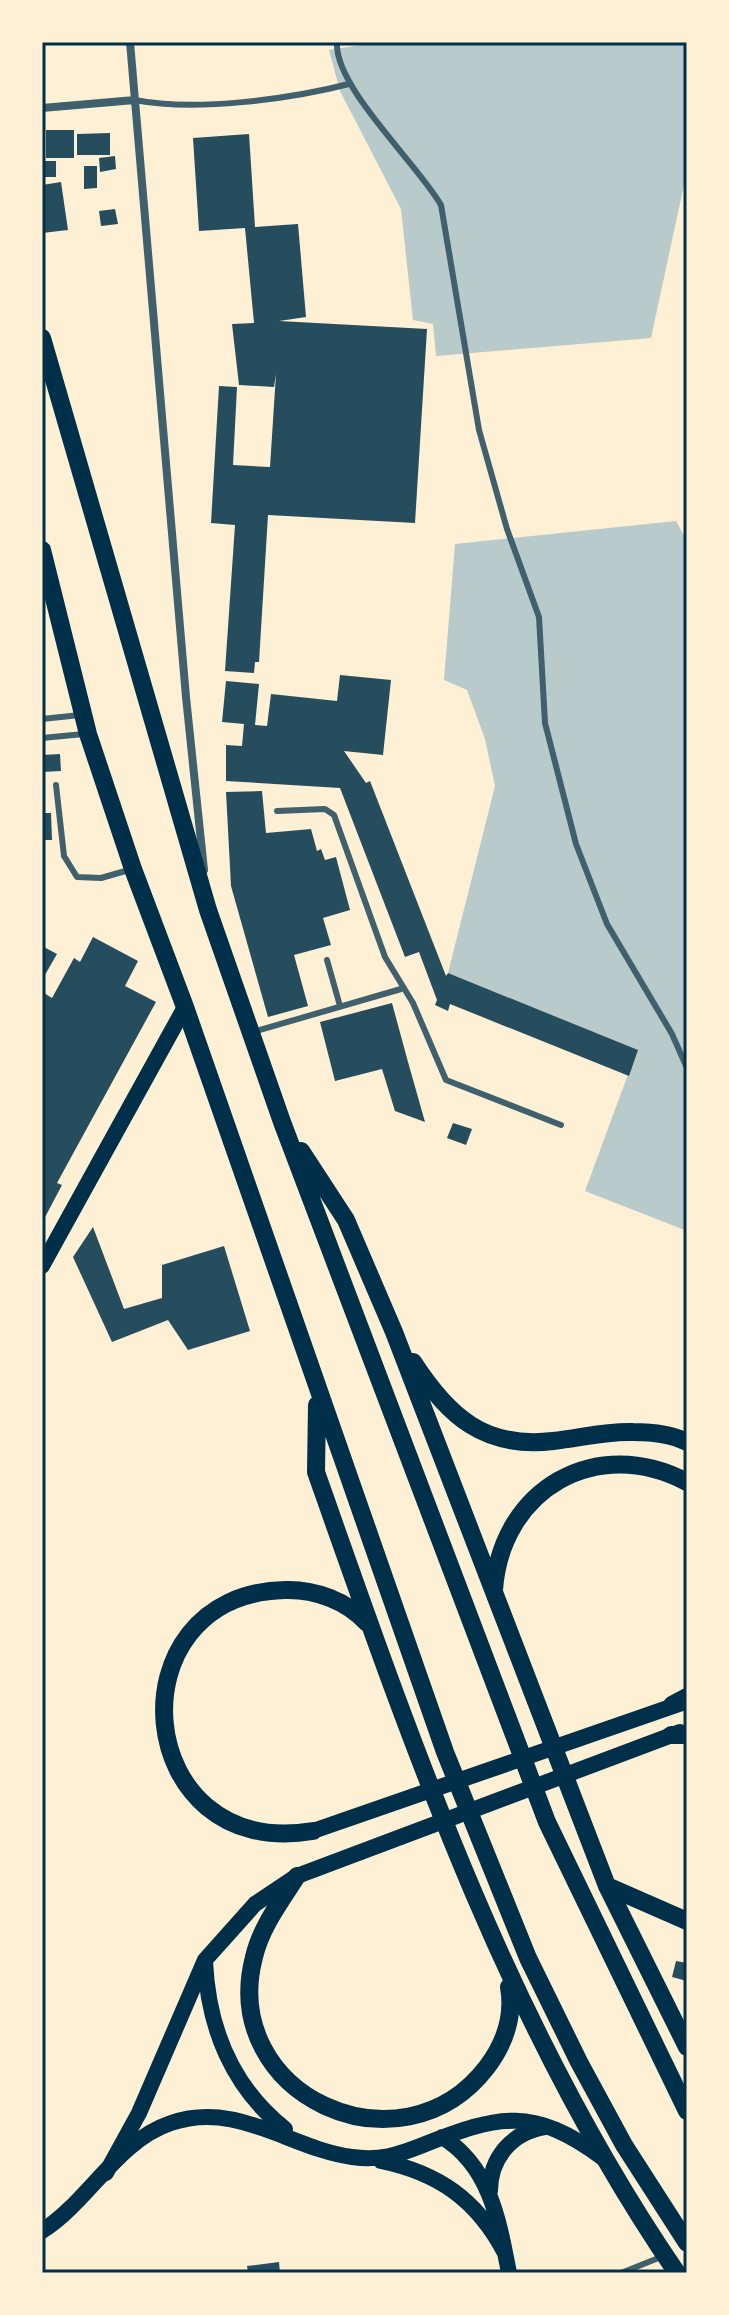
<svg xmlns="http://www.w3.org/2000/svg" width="729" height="2315" viewBox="0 0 729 2315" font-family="'Roboto Condensed',sans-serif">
<rect width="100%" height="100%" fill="#fdf0d5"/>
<path fill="#b9caca" d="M380,42H687V171L651,338L436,356L433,324L413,320L401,209L340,91L329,50Z
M676,521L687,541V1231L585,1191L637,1050L448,973L495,786L485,739L467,690L444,680L455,544Z"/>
<path fill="#264d5e" d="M46,130H74V158H46Z
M110,133V155H77V134Z
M249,134L255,227L298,224L306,317L279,321L427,329L415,523L268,515L259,662H255L254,673L225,671L235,525L211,523L219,386L237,387L233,465L270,467L276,374L274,387L239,385L232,324L254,323L245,228L199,231L193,138Z
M115,156L116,169L100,172L99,158Z
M42,161H56V177H42Z
M84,166H97V188L84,189Z
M61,182L68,230L42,233V185Z
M115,209L118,224L101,226L99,211Z
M340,675L391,680L383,755L344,751L366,783L370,781L446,976L448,973L638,1050L629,1076L450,1004L448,1011L435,1005L437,1000L419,952L405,957L340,788L226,781V745L242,746L244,724L222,722L226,681L259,684L255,725L267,726L271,694L337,701Z
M60,754L61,771L42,772V755Z
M262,791L266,833L311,829L317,851L321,849L325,860L336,857L350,910L323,918L331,945L294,955L308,1006L268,1017L231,886L226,792Z
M42,813H51L52,840H42Z
M93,937L138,961L125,986L156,1002L57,1183L62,1185L42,1223V997L44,993L52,998L74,958L80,962Z
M42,946L57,954L42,980Z
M392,1003L408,1062L425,1122L395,1111L382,1069L335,1081L320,1022Z
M453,1123L472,1129L466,1145L447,1138Z
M93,1227L124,1309L162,1298V1265L224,1246L250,1331L188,1350L168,1320L112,1342L73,1257Z
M676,1961L687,1963V1981L672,1977Z
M279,2262L280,2273H248L247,2266Z"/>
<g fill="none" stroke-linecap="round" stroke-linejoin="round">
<path stroke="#3f606c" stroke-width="6" d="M337,42C334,87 417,163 441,205L479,430L507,529L539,617L545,723L576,844L607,924L672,1034L687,1068
M135,100C195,112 290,99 349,84
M42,719L80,715
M42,738L84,734
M56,785L64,856L77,877L101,878L129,870
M277,811L325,809L334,815L385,957L413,1003L446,1080L561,1125
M327,960L340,1006
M253,1032L401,989
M621,2273L661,2257"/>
<path stroke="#3f606c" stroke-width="8" d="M130,42L186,697L204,870
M42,108L135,100"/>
<path stroke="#003049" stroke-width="16" d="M42,1266L185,1007
M313,1831L682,1703
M205,1961C208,2027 232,2087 285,2129
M442,2137C490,2166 499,2221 509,2273
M381,2161C439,2173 477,2200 505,2253
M106,2173L139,2113L205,1960L255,1904L297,1876L680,1732
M490,2191C490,2158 512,2132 545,2127
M42,2231C89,2201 117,2141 171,2123C237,2100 291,2149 352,2157C379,2161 398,2155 423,2145C499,2115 533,2106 603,2158"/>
<path stroke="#003049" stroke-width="18" d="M42,338L208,910L282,1122L547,1822L687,2111
M42,550L88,734L133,869L185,1007L445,1752L528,1958L579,2062L624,2145L687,2243
M301,1151L346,1220L394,1332L607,1886L687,2047
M413,1362C448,1416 484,1449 553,1441C581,1438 605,1431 633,1432C650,1432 671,1434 687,1442
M317,1405L316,1472C413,1748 510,2030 677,2273
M494,1590C501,1489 597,1434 687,1482
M672,1705L687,1697
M671,1735H687
M313,1831C131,1862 109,1594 285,1590C315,1589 347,1601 367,1623
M297,1876C281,1901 261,1927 254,1957C218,2095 401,2179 487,2067C505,2043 514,2016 509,1987
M607,1886L687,1921"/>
</g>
<rect width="729" height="2315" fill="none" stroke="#fdf0d5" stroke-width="88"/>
<rect x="44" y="44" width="641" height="2227" fill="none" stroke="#003049" stroke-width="3"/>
</svg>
